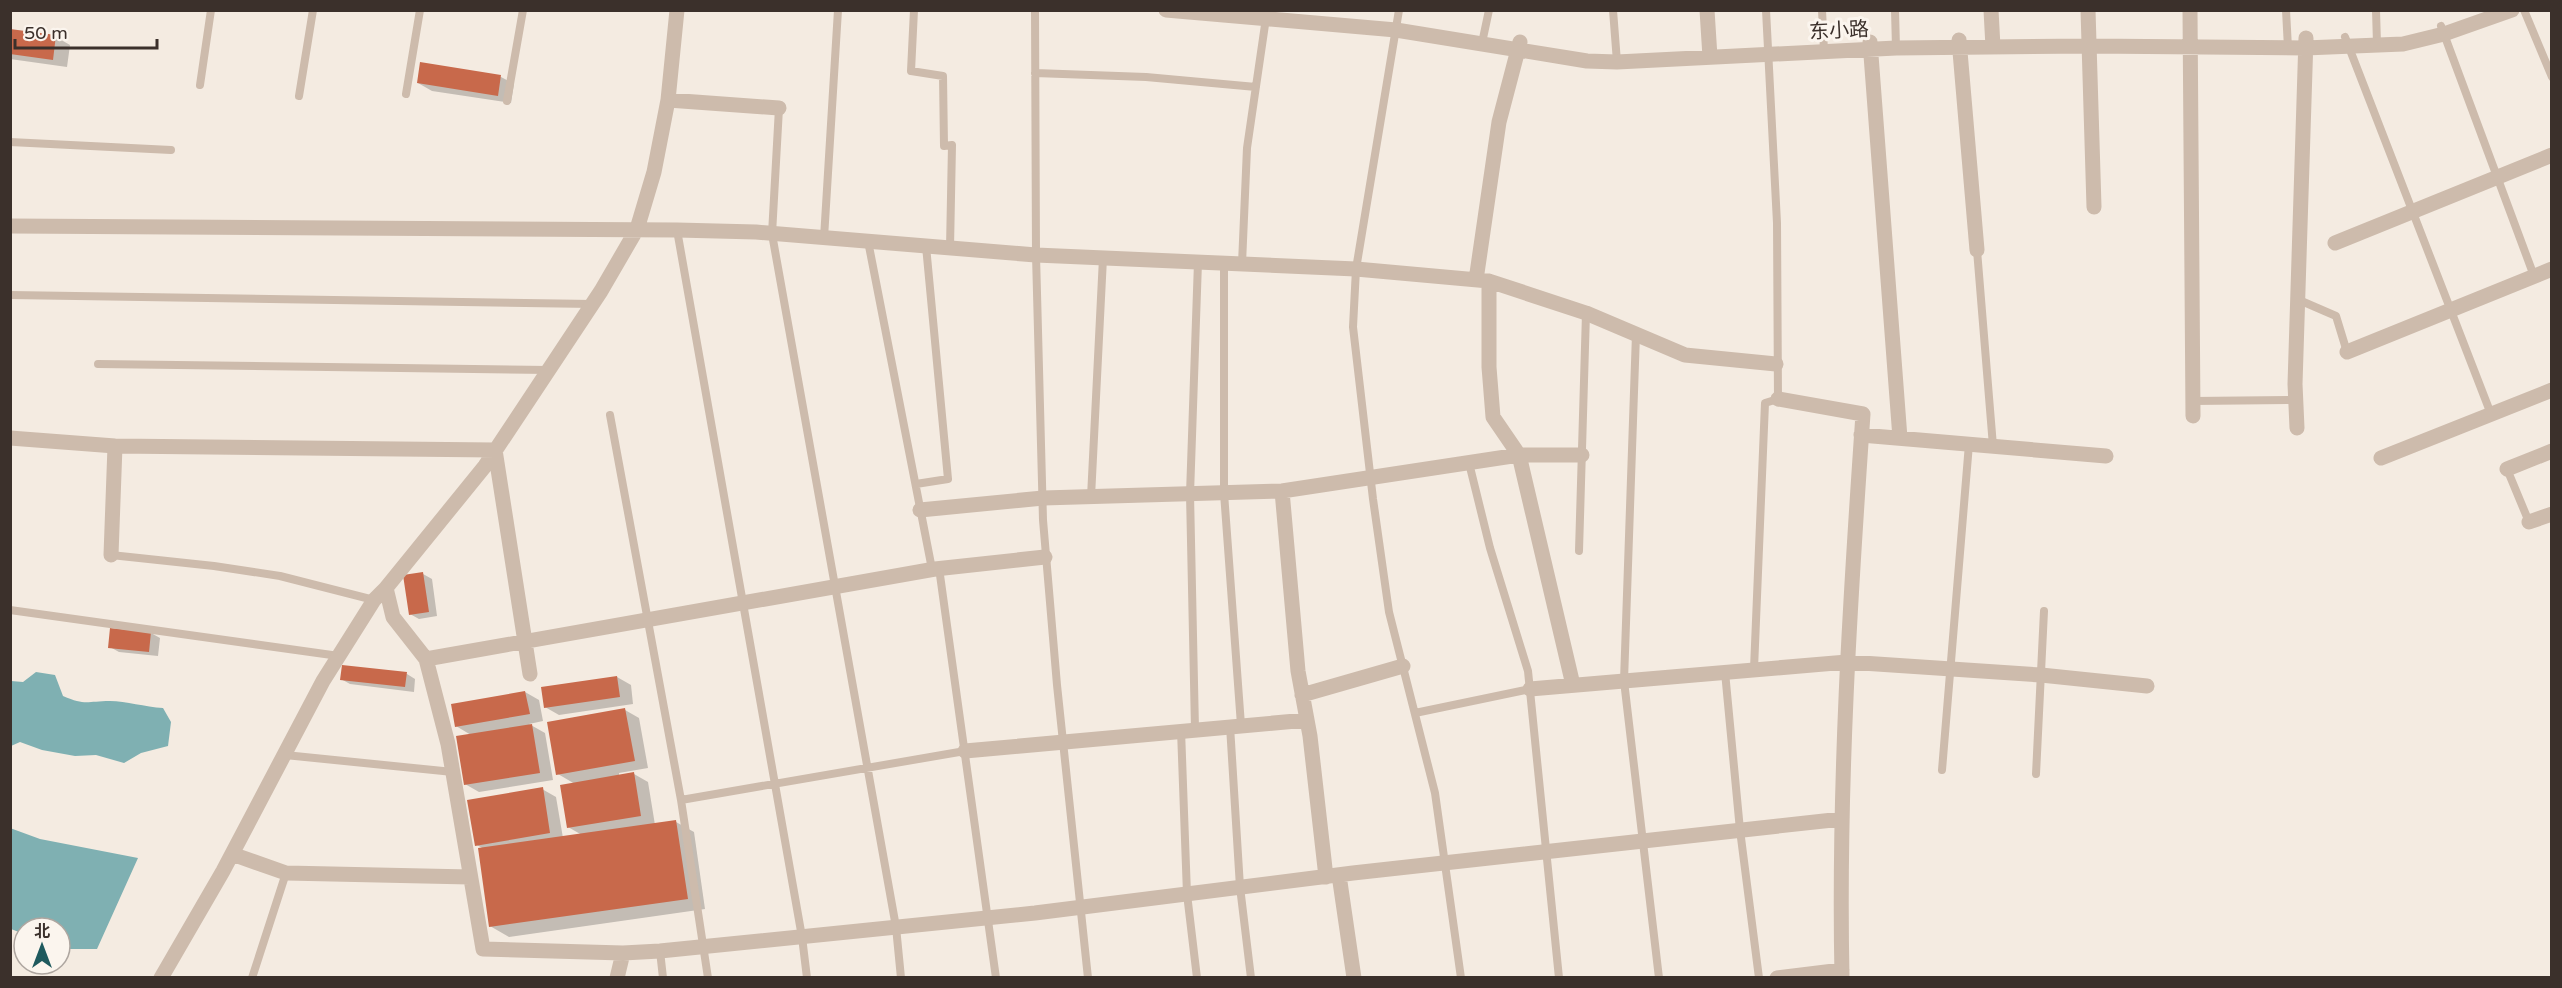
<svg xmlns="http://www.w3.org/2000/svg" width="2562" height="988" viewBox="0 0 2562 988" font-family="'Varela Round','Noto Sans SC',sans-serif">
<rect width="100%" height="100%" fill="#f4ebe1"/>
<path fill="#7fb0b2" d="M36,672L55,675L63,696C86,706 87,701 110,701C126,701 145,707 163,708L171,722L168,746L141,753L124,763L96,755L75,756L42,750L20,742L11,746V681L23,682Z
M10,828L40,839L138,858L97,949H60V928H24V934L11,929Z"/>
<path fill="#0003" d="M10,31L56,37L70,45L67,67L10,59Z
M501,77L514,84L511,103L432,91L418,83Z
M423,574L432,579L437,616L419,619L410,614Z
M151,633L160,638L158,656L119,652L110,647Z
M407,674L415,679L414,692L350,684L341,679Z
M617,677L631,685L633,704L559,715L545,707Z
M525,692L539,700L543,721L529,724L545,733L553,780L479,792L465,784L471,735L456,726Z
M625,710L639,718L648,768L619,773V776L634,774L648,782L655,825L676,822L694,832L705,909L509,937L490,926L484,849L477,845L542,789L556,797L563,838L582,835L568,827L575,784L558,774Z"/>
<path fill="#c8694b" d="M10,29L56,35L53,60L10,54Z
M420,62L501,75L498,96L417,83Z
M423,572L429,612L409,615L403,575Z
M110,628L151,632L149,652L108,648Z
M342,665L407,672L405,687L340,680Z
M617,676L620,697L544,708L541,687Z
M525,691L530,714L455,727L451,704Z
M625,708L635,761L556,775L547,722Z
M532,724L540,773L464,785L456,736Z
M634,772L641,816L567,828L560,785Z
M543,787L550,833L475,846L467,800Z
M676,820L688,899L489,927L478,848Z"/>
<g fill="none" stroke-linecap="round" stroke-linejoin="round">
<path stroke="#cdbbac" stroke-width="8" d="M914,10L911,71L943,76L944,146L952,145L950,248
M1035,10L1036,255L1043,520L1057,685L1088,978
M1399,10L1356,269L1353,327L1373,499L1389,612L1435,793L1461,978
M1613,10L1617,62
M1822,10L1824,51
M1895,10L1896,48
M2286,10L2288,48
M2376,10L2377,44
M2524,10L2552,77
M2441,26L2534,276
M2345,37L2491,414
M1482,43L1489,10
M1035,73L1146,77L1256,87
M200,85L211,10
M406,94L420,10
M299,96L313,10
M507,101L523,10
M779,108L772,234L896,927L901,978
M10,142L171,150
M677,230L802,937L807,978
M824,238L838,10
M868,241L931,564L940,575L996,978
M1977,250L1993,446
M1224,263V493L1241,725
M1242,264L1247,148L1267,11
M10,295L593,304
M2299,300L2336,316L2347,352
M1636,334L1624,681L1659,978
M98,364L548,370
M2193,401L2296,400
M610,415L681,800L708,978
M1469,463L1490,548L1528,671L1559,978
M2507,469L2529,522
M916,484L948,479L926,246
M1091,497L1103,258
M1579,551L1586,313
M111,555L214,566L280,576L374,600
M10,610L339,656
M1754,669L1765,403L1778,399L1777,223L1766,10
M1725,672L1740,830L1759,978
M1415,713L1530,689
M1230,726L1240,887L1251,978
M1195,729L1190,494L1198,262
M1181,730L1187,894L1197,978
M285,755L453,772
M1942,770L1969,444
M2036,774L2044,611
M681,800L965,751
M660,951L663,978
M252,978L286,873"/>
<path stroke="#cdbbac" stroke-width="15" d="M677,10L668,100L654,172L637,229L601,291L485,466L386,588L393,617L426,659L448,744L483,949L623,953L660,951L1035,913L1353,873L1842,819
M1166,10L1396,30L1587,61L1617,62L1896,48L2090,46L2305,48L2403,44L2444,34L2512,10
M1707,10L1710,57
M1991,10L1993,47
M2088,10L2094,207
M2190,10L2193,416
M1959,40L1977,250
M1870,42L1900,438
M668,100L779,108
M10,226L677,230L756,232L1036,255L1356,269L1489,281L1586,313L1685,355L1776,364
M2335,243L2552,155
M1476,280L1499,122L1520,42
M1489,281V367L1493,417L1519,455L1573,685
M2347,352L2552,269
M1778,399L1863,414C1850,601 1838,789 1842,978
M2297,428L2295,384L2306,38
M1861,435L2106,456
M10,438L115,446L495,450L530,674
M2381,458L2552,390
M2507,469L2552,451
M1282,491L1298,671L1310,736L1326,877
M920,510L1043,498L1282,491L1519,455H1582
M2529,522L2552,514
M111,555L115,446
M426,659L935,569L1045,557
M1530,689L1847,662L2041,675L2147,686
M1302,695L1403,666
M965,751L1307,720
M232,854L286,873L470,877
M1339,875L1354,978
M161,978L223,871L323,681L374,600L386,588
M617,978L623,953
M1777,978L1842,970"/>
</g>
<g text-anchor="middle" stroke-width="6" stroke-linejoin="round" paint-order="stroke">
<g font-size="20" fill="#3b302b" stroke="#fbf5ee">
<text transform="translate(1839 30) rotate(-3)" y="7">东小路</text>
</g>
</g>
<rect width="2562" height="988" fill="none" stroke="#3b302b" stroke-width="24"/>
<g transform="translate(42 946)"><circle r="28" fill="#fbf5ee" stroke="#aea6a0" stroke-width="1.5"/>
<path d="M0-4.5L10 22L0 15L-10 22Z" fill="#1f5a5e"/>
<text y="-9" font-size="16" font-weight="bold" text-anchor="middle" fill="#3b302b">北</text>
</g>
<path d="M15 39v9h142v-9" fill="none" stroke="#3b302b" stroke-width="3"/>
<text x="24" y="39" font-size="18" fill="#3b302b" stroke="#fbf5ee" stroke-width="4.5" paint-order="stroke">50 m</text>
</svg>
